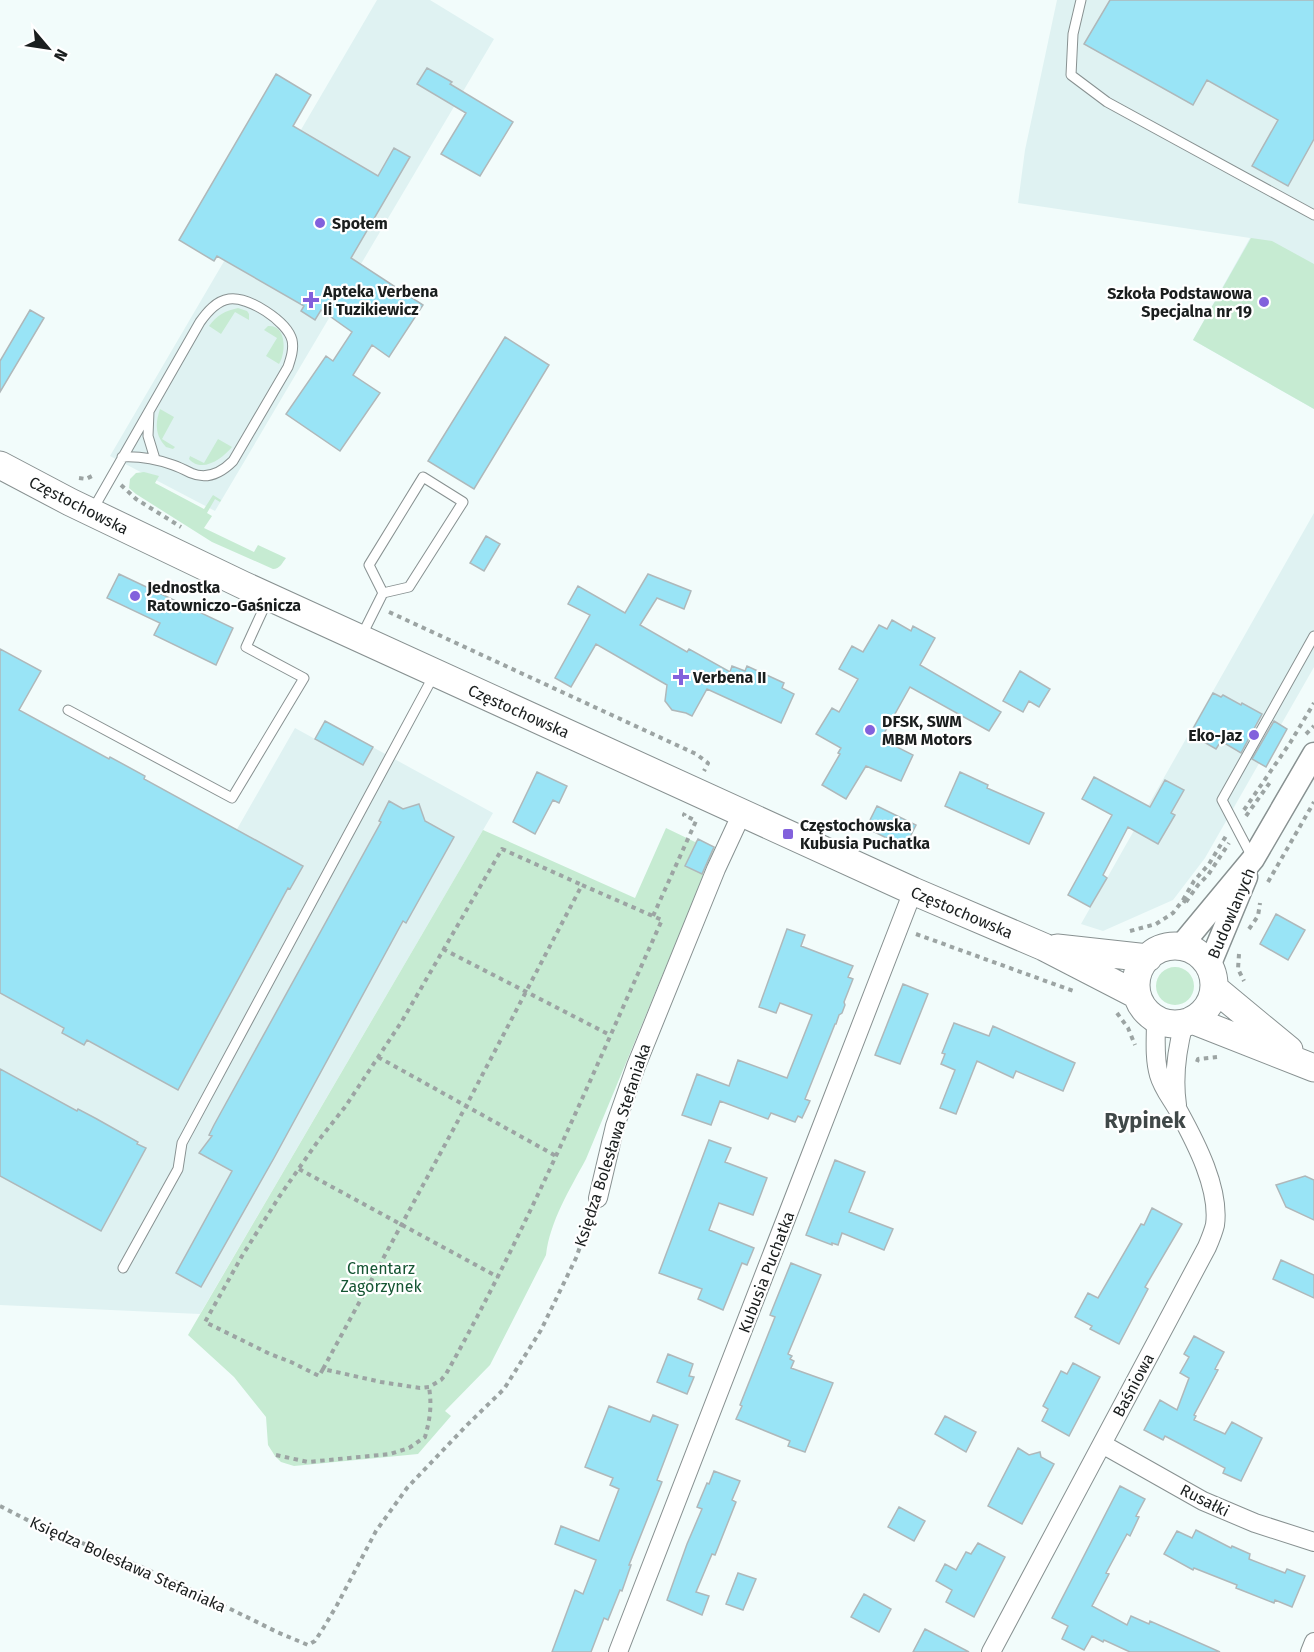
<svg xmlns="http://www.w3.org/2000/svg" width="1314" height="1652" viewBox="0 0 1314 1652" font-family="'Fira Sans',sans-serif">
<rect width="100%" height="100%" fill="#f2fcfb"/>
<path fill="#dff2f2" d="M377,0H430L494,39L215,511L110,456Z
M1057,0H1314V409L1193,340L1250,238L1018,203L1025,150Z
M1314,513V667L1205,858L1173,900L1103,931L1081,924Z
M325,721L493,813L200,1314L0,1305V729L224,852L295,728L315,739Z"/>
<path fill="#c6ebd2" d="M1251,238L1272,241L1314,264V409L1193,340Z
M238,308L247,311L249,314V320L235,312L221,334L209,326C217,315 225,311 238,308Z
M268,326C287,324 286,353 279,364L266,356L277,338L264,330Z
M160,409L174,417L162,439L175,447L173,449L166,447C155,435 155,424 160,409Z
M218,439L232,447C223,458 202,474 189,459L190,456L204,463Z
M144,472L159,476L155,483L204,509L213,495L221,500L220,502L215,499L207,513L212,516L204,528L254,552L258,545L286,558C282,563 280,569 273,569L212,542L136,494L129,488L130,479L136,473Z
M666,828L695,842L698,839L715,847L703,874L704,875L586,1159C570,1189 550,1221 546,1255L490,1365L445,1411L451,1416L418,1454L294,1466L281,1462L275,1456L268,1445L266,1417L234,1377L188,1335L483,830L635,898Z
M1156 986a19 19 0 1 1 38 0a19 19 0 1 1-38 0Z"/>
<path fill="#99e4f6" stroke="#afb8ba" stroke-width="1.5" d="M1110,0H1314V139L1288,186L1252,166L1278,120L1207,80L1193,105L1084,44Z
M427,68L452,82L450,84L513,122L480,176L441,154L466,113L417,84Z
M276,74L311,95L293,126L378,176L394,148L410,157L351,258L423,305L389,357L372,345L353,375L380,393L340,451L286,414L326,356L333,361L352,332L321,310L315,320L301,311L304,306L217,256L214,261L179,240Z
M30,310L44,318L0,392V361Z
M505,337L549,365L474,489L428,461Z
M486,536L500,544L484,571L470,563Z
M119,574L233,628L216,665L154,635L160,623L107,598Z
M648,574L691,591L684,609L657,598L640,625L687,652L689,649L730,672L732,666L745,671L747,666L784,683L782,688L794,694L781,723L707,689L692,716L686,713L672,710L665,701L667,685L596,644L571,687L555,678L590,615L568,604L578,586L625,613Z
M892,620L911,631L913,626L935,638L920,665L1001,712L989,731L910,687L881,739L913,755L901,781L866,766L846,799L822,785L840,754L838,753L841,748L816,734L832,708L839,712L858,679L839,669L852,646L863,652L879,625L887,629Z
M0,649L41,671L19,710L109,759L110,757L145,776L144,779L303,866L290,889L288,888L178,1090L87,1040L84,1045L62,1033L64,1028L0,993Z
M1020,671L1050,689L1039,707L1029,701L1023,712L1003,701Z
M1213,693L1221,697L1223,695L1241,705L1242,703L1262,714L1241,753L1221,741L1216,749L1190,734Z
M325,721L373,747L363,765L315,739Z
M1274,721L1287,729L1266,767L1252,759Z
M537,772L567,786L559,803L553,800L535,834L513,822Z
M960,772L988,785L987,788L1044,813L1029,844L945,806Z
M1094,777L1150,807L1165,780L1184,790L1171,813L1175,815L1158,844L1128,827L1103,875L1107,878L1090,907L1068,895L1112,815L1082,799Z
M389,801L403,809L419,804L425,821L454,837L406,923L403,921L274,1158L201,1287L176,1273L232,1171L199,1153L212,1136L209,1135L214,1125L381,822L379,821Z
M877,806L916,825L905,847L866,828Z
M698,839L714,847L702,874L685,866Z
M1276,914L1305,930L1288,960L1260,944Z
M787,929L805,935L801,946L853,966L848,977L853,979L844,1002L845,1005L842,1013L839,1015L836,1024H835L805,1099L810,1101L802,1118L798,1116L795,1122L771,1113L768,1119L720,1101L711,1125L682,1115L697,1074L729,1086L738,1060L787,1078L812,1015L780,1003L776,1013L759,1007Z
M903,984L928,994L900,1064L875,1055Z
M954,1023L989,1036L993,1026L1075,1063L1063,1091L1016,1071L1013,1078L977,1061L956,1114L940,1108L955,1070L941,1064L945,1054L942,1053Z
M0,1069L77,1111L78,1109L95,1118L138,1142L137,1144L146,1148L101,1231L0,1176Z
M709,1140L731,1148L725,1162L767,1178L753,1215L719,1203L709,1230L754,1248L747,1265L742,1263L723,1310L698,1299L702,1289L659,1273Z
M835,1160L865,1172L849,1212L893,1229L884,1250L842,1233L838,1245L832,1243V1245L806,1235Z
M1305,1176L1314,1180V1220L1286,1207L1276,1185Z
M1152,1208L1182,1224L1145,1287L1148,1289L1119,1344L1090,1329L1092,1326L1075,1317L1088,1293L1098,1298L1141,1224L1144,1225Z
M1281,1260L1314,1275V1298L1273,1279Z
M791,1263L821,1275L788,1354L792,1356L790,1359L794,1361L791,1368L833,1383L805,1452L788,1446L790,1441L736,1419L742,1406L740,1405L775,1317L770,1315Z
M1194,1336L1224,1352L1215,1369L1218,1370L1194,1415L1196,1416L1194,1420L1225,1434L1232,1422L1262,1438L1241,1481L1223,1473L1225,1468L1182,1445L1165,1436L1163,1440L1144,1430L1160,1400L1177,1410L1189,1378L1180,1373L1189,1357L1184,1354Z
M668,1354L693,1364L689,1376L694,1377L687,1394L657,1382Z
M1073,1363L1100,1377L1069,1436L1042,1421L1048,1409L1043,1406L1061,1371L1067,1374Z
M609,1406L650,1422L653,1415L678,1425L657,1480L662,1482L629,1565H631L622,1591L620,1590L608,1620L604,1618L591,1652H552L575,1590L583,1594L596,1560L555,1544L561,1526L599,1541L619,1489L610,1485L613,1478L585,1467Z
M945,1416L976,1432L966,1452L935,1434Z
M1018,1448L1029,1455L1040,1452L1041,1457L1054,1464L1022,1524L988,1506Z
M714,1471L740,1481L732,1500L736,1502L715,1555L712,1554L696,1592L709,1596L702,1615L667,1600L687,1544L702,1509L697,1507L707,1483L709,1484Z
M1120,1486L1145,1499L1136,1516L1139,1517L1130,1536L1127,1534L1106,1573L1109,1574L1092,1606L1127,1625L1131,1616L1149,1624L1150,1621L1220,1652H1130L1104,1640L1103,1642L1092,1636L1084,1650L1062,1639L1068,1626L1052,1618Z
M899,1507L925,1521L914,1541L888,1527Z
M1196,1530L1231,1548L1232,1546L1250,1554L1249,1559L1285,1573L1287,1569L1305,1576L1292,1607L1275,1600L1274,1603L1236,1588L1237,1585L1194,1568L1193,1570L1164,1554L1177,1531L1192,1538Z
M978,1543L1005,1557L974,1617L946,1602L952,1590L936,1581L945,1564L956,1570L966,1552L971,1554Z
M738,1573L756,1579L743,1610L726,1604Z
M864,1594L891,1609L879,1632L851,1617Z
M925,1629L969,1652H913Z"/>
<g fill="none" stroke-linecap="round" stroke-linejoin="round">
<defs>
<path id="service" d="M1081,0L1073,34L1071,75L1107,102L1314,215
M149,411L148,436L155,459
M92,511L200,322C207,312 216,301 229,299C248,296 287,321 292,340C294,349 291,358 288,367L233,461C221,473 207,480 191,473C185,470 179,467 173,465C156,459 140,456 122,457
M361,637L383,593L409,587L463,502L423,477L369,565L383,593
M68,710L232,798L304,678L246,647L268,599
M1252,857L1222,800L1314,636
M123,1268L178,1169L182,1143L434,675"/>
<path id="minor" d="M1177,1105C1173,1078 1177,1049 1184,1023
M598,1198L615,1126L636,1066L716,869L742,813
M1102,1444L1203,1501L1255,1523L1314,1542
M618,1652L913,891
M991,1652L1207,1247C1210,1240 1213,1233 1215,1225C1220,1189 1196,1143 1179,1112C1172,1099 1163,1089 1159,1075C1154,1058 1156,1037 1156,1020
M1310,1652L1314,1642"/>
<path id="tertiary" d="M1180,947L1253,859L1314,754
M1209,966L1246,877"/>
<path id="secondary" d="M0,465L70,502L243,585L913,891L1044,947L1137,995
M1136 985a39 39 0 1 1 78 0a39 39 0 1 1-78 0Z
M1057,948L1148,958
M1214,988L1289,1050
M1192,1020L1314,1068"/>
</defs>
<use href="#service" stroke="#889191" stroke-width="11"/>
<use href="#minor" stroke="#889191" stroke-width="20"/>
<use href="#tertiary" stroke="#889191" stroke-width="25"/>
<use href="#secondary" stroke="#889191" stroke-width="29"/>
<path stroke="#9ca4a3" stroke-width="4" stroke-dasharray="4.5 4.5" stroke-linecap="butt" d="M79,478L86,479L94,475
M121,485L136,499L181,527
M389,612L696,754L708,763L704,771
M1306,734L1314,726
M1244,810L1290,743L1314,703
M1246,816L1271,781
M1268,882L1314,802
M582,885L662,920C593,1073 528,1228 446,1374L441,1380L429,1387L420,1388L381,1382L323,1369L466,1106Z
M1183,900L1194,881L1209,864L1226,836
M1186,902L1198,885L1208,875L1229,843
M653,916L696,821L684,815L685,813
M1249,929L1258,916L1260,903
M1130,931L1156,924L1173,913L1183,900L1189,904
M916,934L1076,992
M443,949L610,1035
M1239,954L1238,969L1244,981
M1117,1013L1128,1028L1135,1045
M378,1057L556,1156
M1197,1062L1198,1059L1217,1057
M299,1169L498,1277
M323,1369L319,1376L291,1362L270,1354L205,1322L242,1256L279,1197L318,1141L345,1107L402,1021L502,849L582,885
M276,1455L308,1462L390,1454L409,1448L425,1437C430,1419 432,1406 429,1387
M0,1506L43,1528L116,1556L178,1583L277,1632L308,1645L315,1641L324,1627L337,1605L376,1531L407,1488L466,1426L504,1389L541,1330L576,1258L591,1216"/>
<use href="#service" stroke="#fff" stroke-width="9"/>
<use href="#minor" stroke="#fff" stroke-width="18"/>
<use href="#tertiary" stroke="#fff" stroke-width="22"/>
<use href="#secondary" stroke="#fff" stroke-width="27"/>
</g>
<g fill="#8261dc" stroke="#fff" stroke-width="2">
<circle cx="320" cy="223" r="6"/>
<path d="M308 291h6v6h6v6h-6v6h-6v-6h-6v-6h6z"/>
<circle cx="1264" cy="302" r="6"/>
<circle cx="135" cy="596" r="6"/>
<path d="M678 668h6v6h6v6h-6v6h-6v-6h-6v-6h6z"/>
<circle cx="870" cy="730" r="6"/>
<circle cx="1254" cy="735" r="6"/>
<rect x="782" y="828" width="12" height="12" rx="3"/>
</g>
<g text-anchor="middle" stroke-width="4.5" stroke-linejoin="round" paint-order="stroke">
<g font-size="16" font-weight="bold" fill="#1a1e1e" stroke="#fff" text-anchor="start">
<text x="332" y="229">Społem</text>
<text x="323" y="297">Apteka Verbena<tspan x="323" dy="18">Ii Tuzikiewicz</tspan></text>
<text x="1252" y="299" text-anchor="end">Szkoła Podstawowa<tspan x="1252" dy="18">Specjalna nr 19</tspan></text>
<text x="147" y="593">Jednostka<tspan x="147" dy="18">Ratowniczo-Gaśnicza</tspan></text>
<text x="693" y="683">Verbena II</text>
<text x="882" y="727">DFSK, SWM<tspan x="882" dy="18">MBM Motors</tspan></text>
<text x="1242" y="741" text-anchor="end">Eko-Jaz</text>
<text x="800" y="831">Częstochowska<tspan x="800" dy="18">Kubusia Puchatka</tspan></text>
</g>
<g font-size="16" fill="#1a1e1e" stroke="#fff">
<text transform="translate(79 505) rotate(27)" y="6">Częstochowska</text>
<text transform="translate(519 711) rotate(24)" y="6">Częstochowska</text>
<text transform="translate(962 912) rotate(23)" y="6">Częstochowska</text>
<text transform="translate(1231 913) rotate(-67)" y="6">Budowlanych</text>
<text transform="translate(612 1145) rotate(-72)" y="6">Księdza Bolesława Stefaniaka</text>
<text transform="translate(766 1272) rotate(-69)" y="6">Kubusia Puchatka</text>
<text transform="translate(1133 1385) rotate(-62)" y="6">Baśniowa</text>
<text transform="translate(1205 1500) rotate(27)" y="6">Rusałki</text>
<text transform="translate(128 1564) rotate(24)" y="6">Księdza Bolesława Stefaniaka</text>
</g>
<g font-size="16" fill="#155533" stroke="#fff">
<text x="381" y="1274">Cmentarz<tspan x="381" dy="18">Zagorzynek</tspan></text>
</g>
<g font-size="22" font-weight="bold" fill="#404848" stroke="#fff">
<text x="1145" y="1128">Rypinek</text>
</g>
</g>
<g transform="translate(48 48) rotate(119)" stroke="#ffffff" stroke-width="4.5" paint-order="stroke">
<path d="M0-4.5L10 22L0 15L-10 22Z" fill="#1a1e1e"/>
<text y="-9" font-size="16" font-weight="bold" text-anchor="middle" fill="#1a1e1e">N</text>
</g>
</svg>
